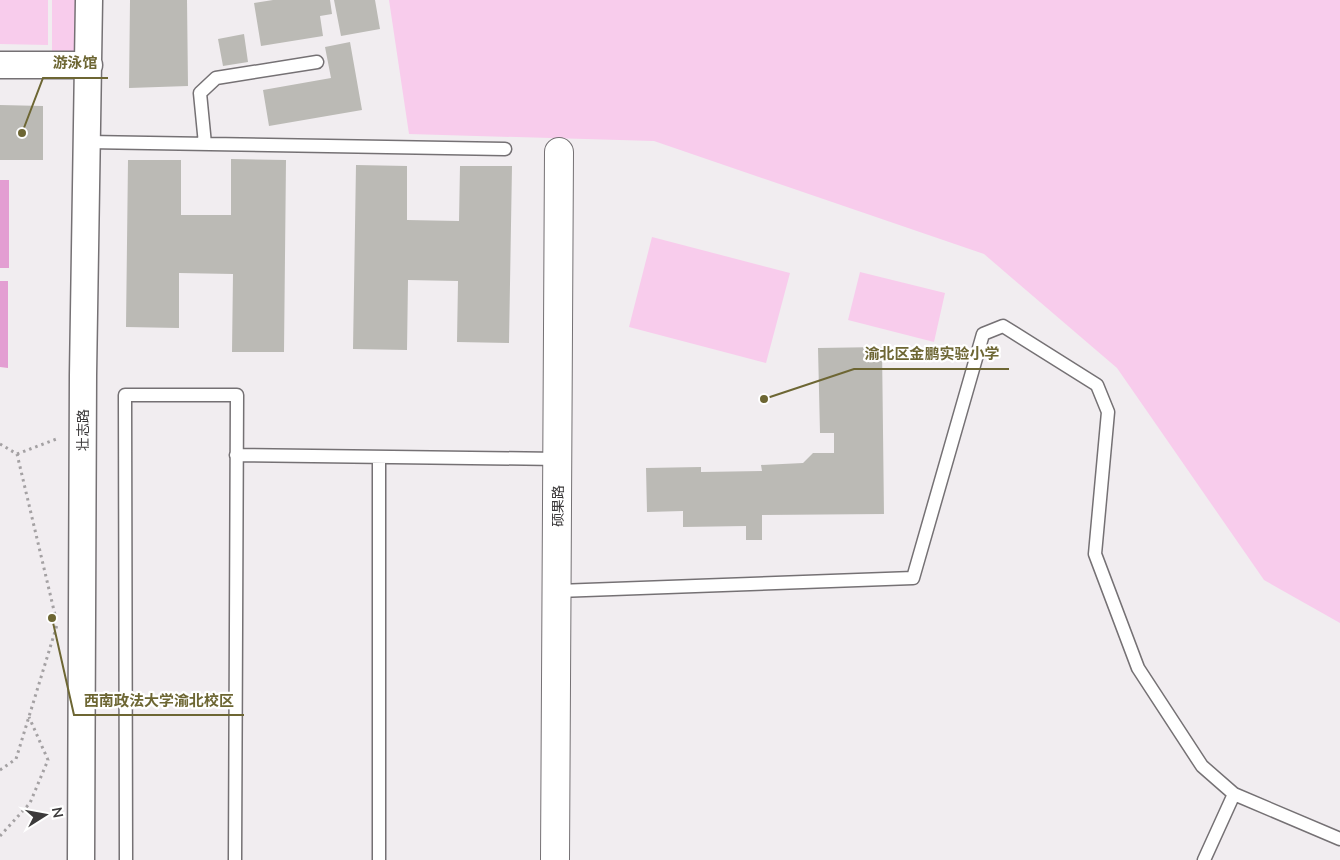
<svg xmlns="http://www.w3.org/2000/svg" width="1340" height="860" viewBox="0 0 1340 860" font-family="Mulish,'Noto Sans SC',sans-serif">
<rect width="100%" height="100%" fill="#f1edf0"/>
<path fill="#f8ccec" d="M0,0H48V45L0,44Z
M52,0H82V53H52Z
M389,0H1340V623L1264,580L1117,368L984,254L654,141L409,134Z
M652,237L790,273L766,363L629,327Z
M860,272L945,293L934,342L848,320Z"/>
<path fill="#e39ed2" d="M0,180H9V268H0Z
M0,281H8V368L0,367Z"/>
<path fill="#bbbab5" d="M130,0H187L188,86L129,88Z
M273,0H330L332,14L320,16L323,36L261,46L254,3Z
M334,0H375L380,29L341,36Z
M244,34L248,62L223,66L218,39Z
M350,42L362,110L269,126L263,90L331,78L325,47Z
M0,105L43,106V160H0Z
M231,159L286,160L284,352H232L233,274L179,273V328L126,327L128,160H181V215H231Z
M356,165L407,166V220L459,221L460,166H512L509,343L457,342L458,281L408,280L407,350L353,349Z
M882,347L884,514L762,515V540H746V526L683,527V511L647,512L646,468L701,467V472L762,471L761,465L803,463L813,453H834V433H820L818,348Z"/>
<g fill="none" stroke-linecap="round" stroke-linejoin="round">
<defs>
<path id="service" d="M88,142L505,149
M205,144L200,93L216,78L317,62
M236,455L559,459
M558,591L913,578L983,334L1003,326L1097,385L1108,412L1095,554L1138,668L1202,766L1234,794L1340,839
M126,860L125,395H237L235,860
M379,860V457
M1204,860L1234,794"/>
<path id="minor" d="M0,65H89
M81,860L83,375L89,0"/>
<path id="tertiary" d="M555,860L559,152"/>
</defs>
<use href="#service" stroke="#757174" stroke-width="15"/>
<use href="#minor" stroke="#757174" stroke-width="29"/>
<use href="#tertiary" stroke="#757174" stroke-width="30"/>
<path stroke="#a4a1a3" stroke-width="3" stroke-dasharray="2.5 4" stroke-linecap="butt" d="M0,444L17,454L56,619
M17,454L59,438
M0,770L16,759L57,625
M0,836L30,803L48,760L29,717"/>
<use href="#service" stroke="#fff" stroke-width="12"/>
<use href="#minor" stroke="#fff" stroke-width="26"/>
<use href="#tertiary" stroke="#fff" stroke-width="28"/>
</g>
<g text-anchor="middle" stroke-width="4.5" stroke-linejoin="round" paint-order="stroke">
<g font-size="14" fill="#3c3a3b" stroke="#fff">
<text transform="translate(83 430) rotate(-90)" y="5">壮志路</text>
<text transform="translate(558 506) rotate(-90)" y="5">硕果路</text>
</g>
</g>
<path fill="none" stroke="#6d6633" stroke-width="2" d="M22 133L43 78H108M764 399L854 369H1009M52 618L74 715H244"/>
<g fill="#6d6633" stroke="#fff" stroke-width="2">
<circle cx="22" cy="133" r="5"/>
<circle cx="764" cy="399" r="5"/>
<circle cx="52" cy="618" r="5"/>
</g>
<g font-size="15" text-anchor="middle" font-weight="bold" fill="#6d6633" stroke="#fff" stroke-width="4.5" stroke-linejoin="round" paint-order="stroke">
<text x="75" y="68">游泳馆</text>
<text x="932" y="359">渝北区金鹏实验小学</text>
<text x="159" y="706">西南政法大学渝北校区</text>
</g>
<g transform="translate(45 815) rotate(79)" stroke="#ffffff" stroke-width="4" paint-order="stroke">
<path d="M0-4L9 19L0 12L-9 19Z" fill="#3c3a3b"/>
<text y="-8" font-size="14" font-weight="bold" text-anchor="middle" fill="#3c3a3b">N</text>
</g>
</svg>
